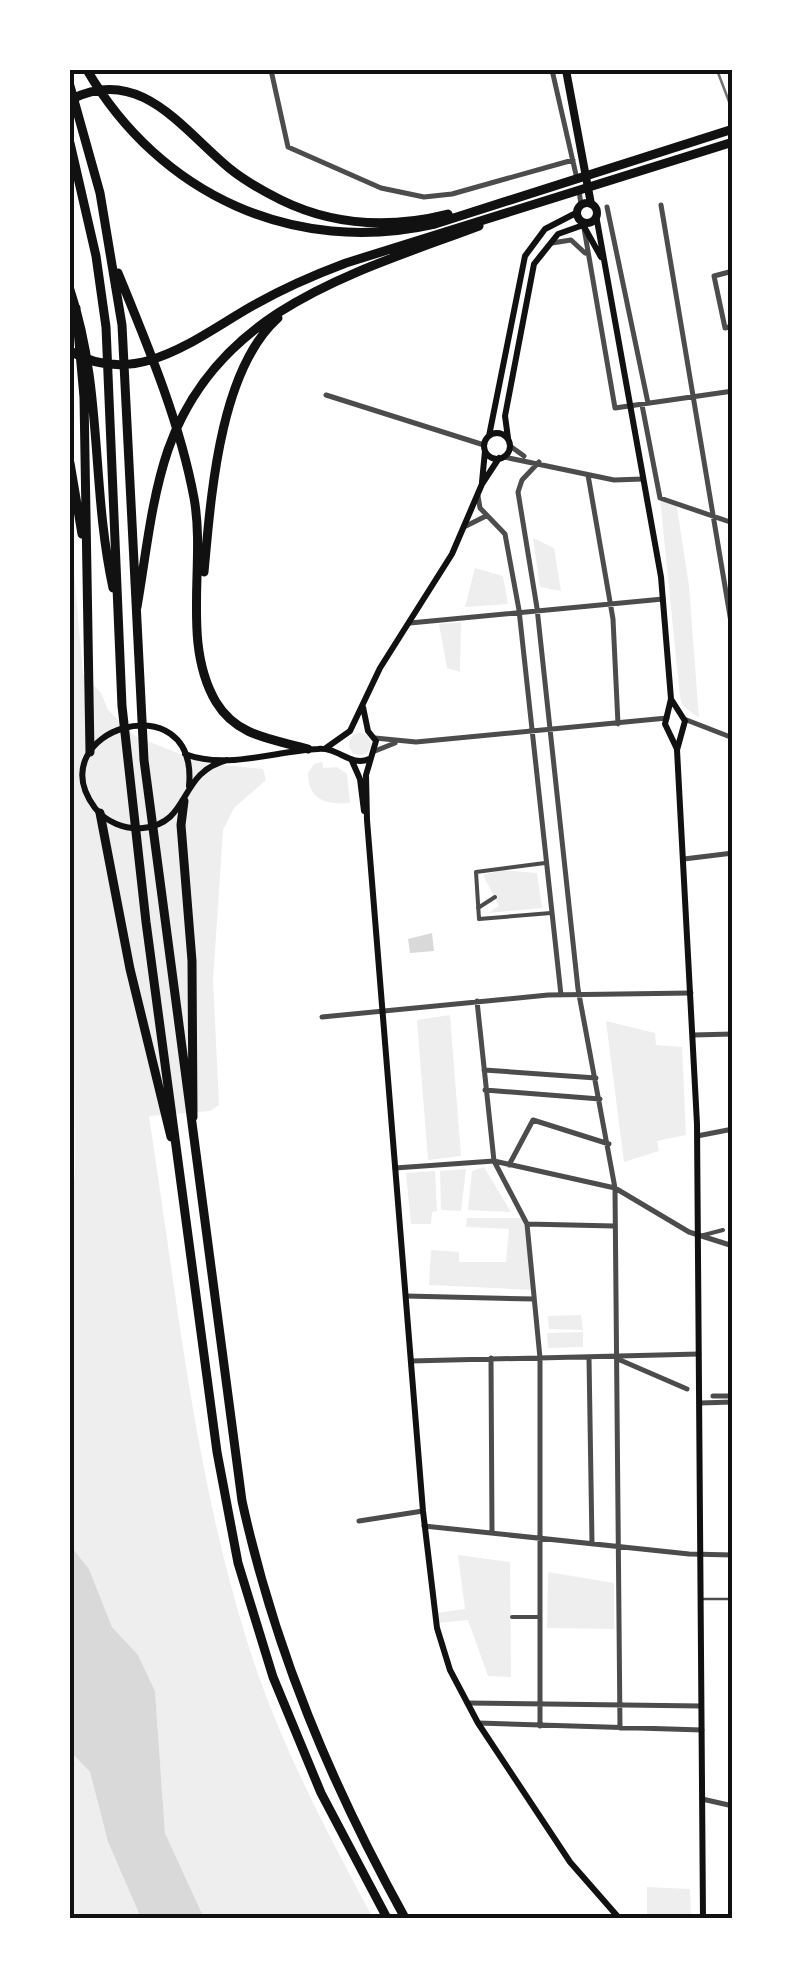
<svg xmlns="http://www.w3.org/2000/svg" width="803" height="1988" viewBox="0 0 803 1988" font-family="Rubik,sans-serif">
<rect width="100%" height="100%" fill="#fff"/>
<path fill="#eee" d="M660,498L676,501L689,586L699,718L683,706L680,697Z
M70,525L83,674L101,693L108,710L135,736L203,763L263,769L266,780L234,808L223,830L213,980L219,1105L210,1111L149,1116C176,1290 194,1472 247,1641C277,1738 325,1829 373,1918H204L165,1833L155,1691L138,1655L112,1627L89,1569L70,1545V1178L75,1177Z
M533,538L554,548L561,591L540,587Z
M475,568L503,576L508,604L465,607Z
M461,622L460,672L447,668L439,624Z
M349 744a11 11 0 1 1 22 0a11 11 0 1 1-22 0Z
M322,762L323,768L337,767L347,774L350,803C326,805 308,800 308,773L314,764Z
M502,870L537,873L542,908L488,913L499,906L483,875Z
M450,1015L461,1156L428,1160L417,1020Z
M606,1021L655,1033L656,1045L682,1047L686,1135L657,1141L659,1151L624,1162Z
M484,1167L511,1212L468,1210L472,1171Z
M466,1169L461,1211L441,1210L440,1171Z
M435,1171L437,1211L432,1212L431,1224H411L406,1173Z
M467,1218H524L534,1290L429,1285L431,1250L459,1252V1262H506L509,1229L466,1227Z
M581,1315L583,1330L549,1329L548,1316Z
M583,1332V1347L548,1348L547,1333Z
M458,1555L510,1562L511,1677L488,1676L468,1620L438,1623L436,1613L465,1609Z
M548,1572L614,1583V1629L547,1628Z
M70,1751L90,1772L108,1842L141,1918H70Z
M647,1887L690,1889L691,1918H647Z"/>
<path fill="#d9d9d9" d="M432,933L434,951L410,953L408,939Z
M70,1545L89,1569L112,1627L138,1655L155,1691L165,1833L204,1918H141L108,1842L90,1772L70,1751Z"/>
<g fill="none" stroke-linecap="round" stroke-linejoin="round">
<path stroke="#4c4c4c" stroke-width="2.5" d="M702,1599H733"/>
<path stroke="#4c4c4c" stroke-width="4" d="M545,863L476,872L479,919L551,913
M478,908L495,897
M700,1236L723,1230
M512,1617H540"/>
<path stroke="#4c4c4c" stroke-width="5" d="M271,70L288,147L381,188L424,197L452,194L573,160
M552,70L577,179
M579,190L581,205
M661,205L733,634
M607,207L648,403
M584,228L615,408L733,391
M552,243L571,240L585,253
M733,271L714,276L725,328L733,326
M326,395L484,445
M642,405L660,498L733,523
M510,446L524,456
M504,457L614,480L643,479
M539,462L522,480L518,492L537,608L578,989L615,1188L620,1728
M588,475L613,619L618,724
M478,496L480,508L505,534L519,610L561,995
M466,526L486,516
M410,623L663,599
M684,719L733,738
M375,738L416,742L667,718
M375,751L395,743
M684,859L733,853
M477,1001L494,1161L527,1224L540,1358V1726
M322,1017L548,995L691,993
M693,1035L733,1034
M484,1070L596,1078
M485,1090L600,1099
M697,1136L733,1129
M509,1165L533,1120L609,1144
M395,1168L494,1161L615,1188L689,1232L733,1246
M527,1224L614,1226
M406,1296L534,1299
M491,1358L492,1532
M589,1358L592,1543
M620,1360L687,1389
M411,1361L699,1354
M713,1396H733
M700,1403L733,1402
M359,1521L423,1511
M424,1526L689,1554L733,1555
M467,1703L701,1706
M478,1723L702,1730
M702,1799L733,1806"/>
<path stroke="#111" stroke-width="6" d="M596,215L661,577L671,699L665,724L677,749
M582,223L601,257
M484 446a13 13 0 1 1 26 0a13 13 0 1 1-26 0Z
M489,436L525,256L545,229L576,213
M508,438L505,416L534,264L558,234L589,223
M482,482L485,451
M671,699L685,721L677,750L697,1124L703,1918
M363,707L368,731L376,741L366,775L367,820L423,1511L437,1628L450,1670L478,1723L570,1862L619,1918
M326,748L350,731L380,668L452,554L482,484L499,458
M185,754C226,770 275,751 318,749C338,747 351,767 369,759
M352,761L360,779L364,811
M189,786C199,680 37,730 95,808C106,822 125,830 143,828C192,823 177,773 227,760"/>
<path stroke="#111" stroke-width="8" d="M566,70L591,204
M577 213a10 10 0 1 1 20 0a10 10 0 1 1-20 0Z"/>
<path stroke="#111" stroke-width="9" d="M87,70C160,195 294,256 435,224L733,129
M70,86L100,193L122,325L144,760L242,1501C275,1651 331,1784 405,1918
M72,99C140,65 182,129 229,168C245,181 263,191 281,200C334,226 392,228 448,214
M70,143L96,256L106,327L122,706L146,922L217,1452L238,1563L273,1677L321,1793L387,1918
M118,273C147,344 180,422 194,498C206,563 181,643 216,702C237,737 273,739 308,749
M70,290C103,389 91,487 113,588
M76,308L84,397L90,752
M70,351C137,390 197,337 254,305C284,288 314,275 346,263L733,142
M70,463L82,534
M204,572C211,497 219,371 278,318
M137,607C146,555 151,500 168,450C218,308 354,273 479,226
M184,801L181,825L192,961L193,1117
M100,813L130,969L171,1137"/>
<path stroke="#707070" stroke-width="2.5" d="M717,70L733,112"/>
</g>
<rect width="803" height="1988" fill="none" stroke="#ffffff" stroke-width="145"/>
<rect x="72" y="72" width="658" height="1844" fill="none" stroke="#111" stroke-width="4"/>
</svg>
